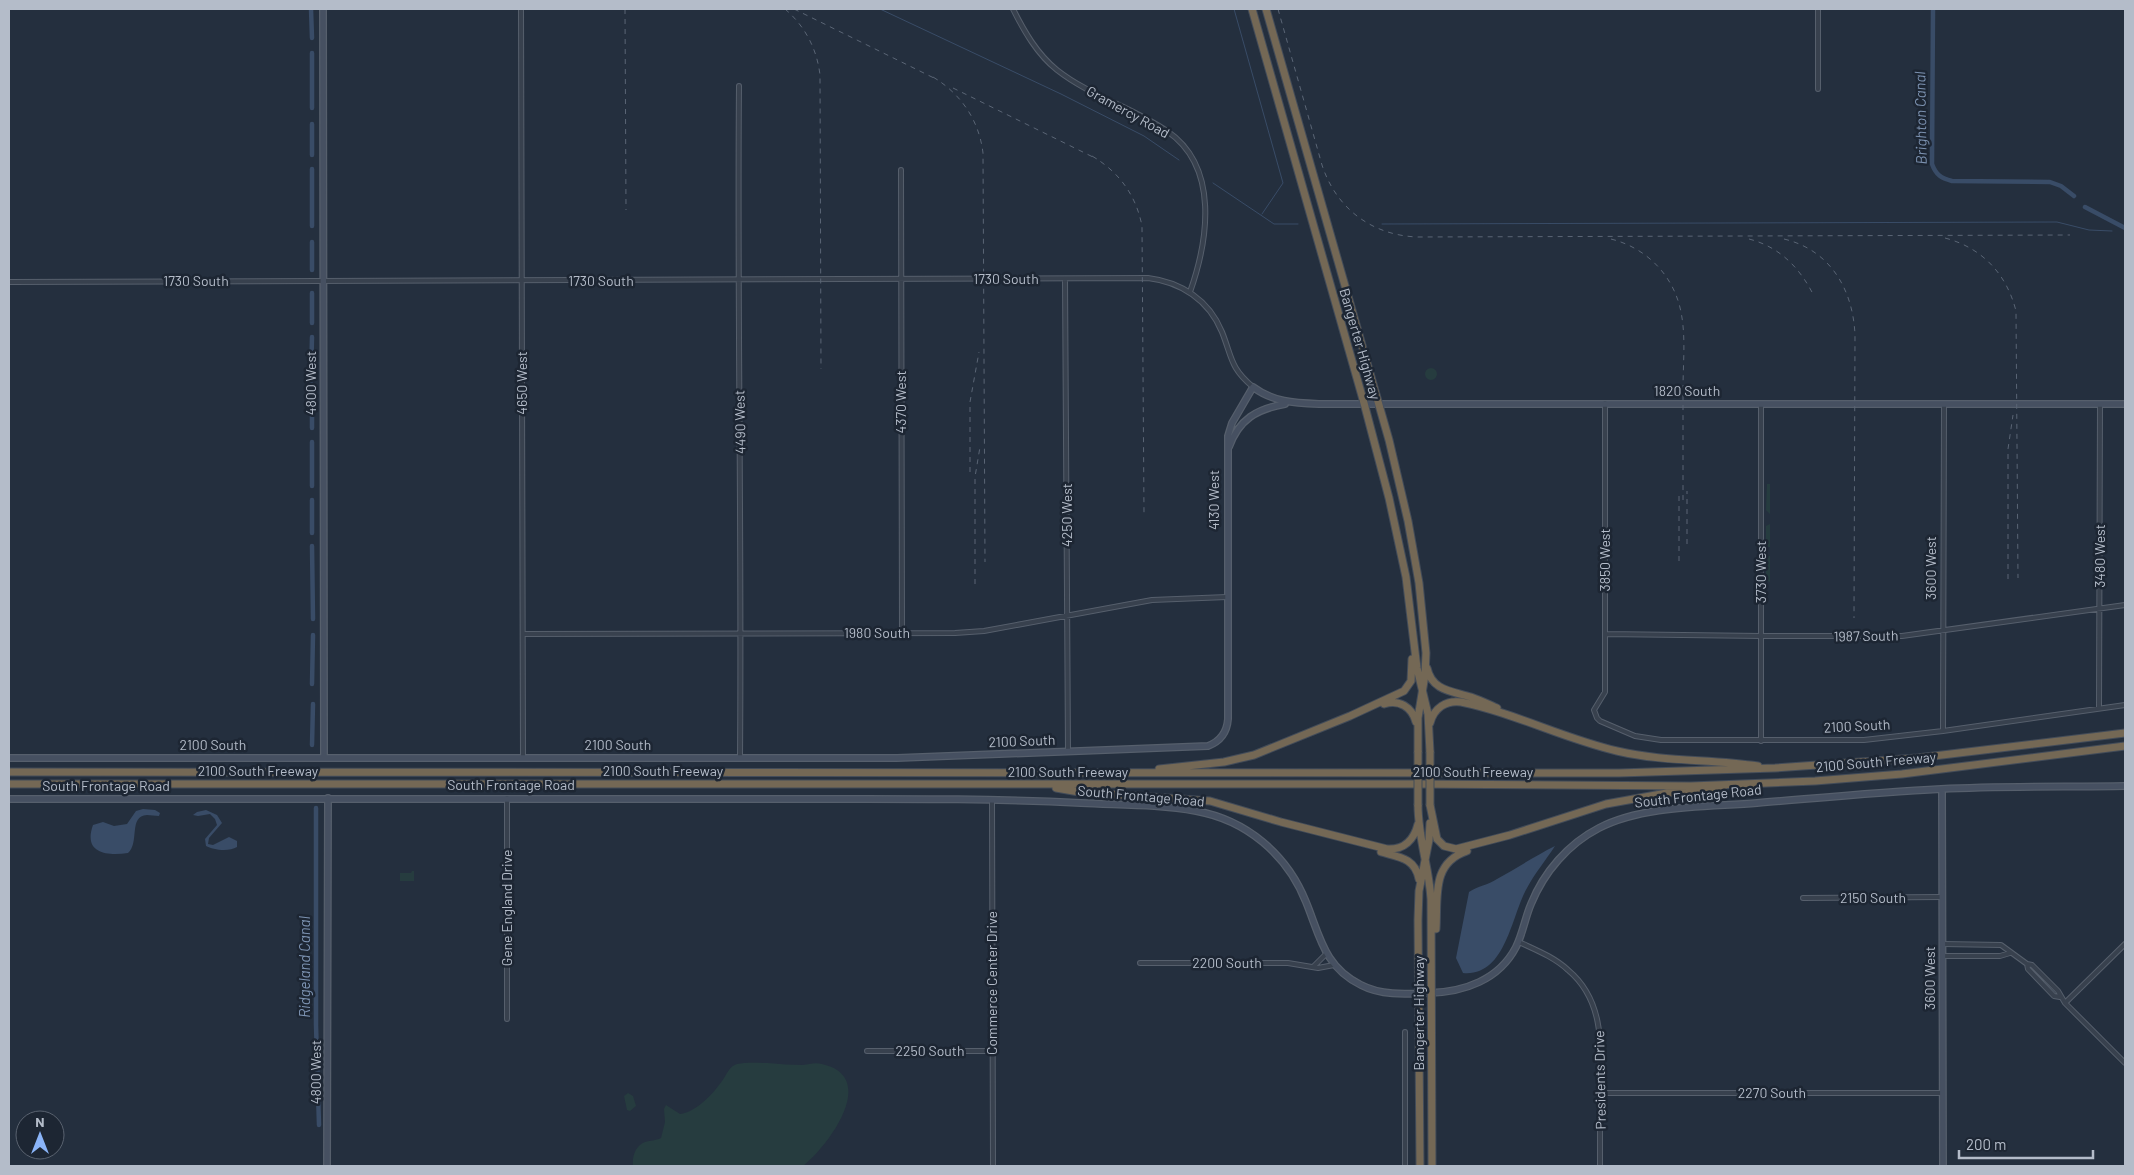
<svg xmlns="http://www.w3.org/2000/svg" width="2134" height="1175" viewBox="0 0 2134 1175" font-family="Barlow,sans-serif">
<rect width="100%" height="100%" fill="#242f3e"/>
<path fill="#263c3f" d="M1425 374a6 6 0 1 1 12 0a6 6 0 1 1-12 0Z
M1767,484H1770V514L1766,510Z
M1770,524V547H1768L1766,543V526Z
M1768,556H1770V582L1766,580V559Z
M412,871H414V881H400V873H411Z
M768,1063C780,1064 791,1065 803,1065C809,1064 816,1062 822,1064C880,1077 828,1146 803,1166H633C632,1157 635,1146 645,1142C651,1140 655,1141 661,1138L665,1122L664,1109L666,1105L680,1114C697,1112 715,1092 724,1078C728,1072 730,1066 737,1064C746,1062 759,1063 768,1063Z
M628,1093L633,1096L636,1106L630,1111L627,1110L624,1096Z"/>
<path fill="#394c67" d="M143,809L155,810L160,813L159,816C155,816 151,815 147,815C128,816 140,843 128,853C106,856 83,853 93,825L103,822L114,826L127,824L136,811Z
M206,810L217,815L222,823L209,838L208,844L213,845L229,837L237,841V847C229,852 213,850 206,846L205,839L217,825L215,819L210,814L198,816L193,815L197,812Z
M1555,846C1546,860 1535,873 1527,888C1511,916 1506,977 1463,973L1456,958L1469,892C1478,886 1488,885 1497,879C1517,868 1535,856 1555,846Z"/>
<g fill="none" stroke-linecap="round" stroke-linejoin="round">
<path stroke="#394c67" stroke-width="1" d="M880,9L1061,94L1144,136L1179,160
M1234,9L1283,183L1262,214
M1213,183L1274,224H1298
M1382,224L2057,222L2089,230L2112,231"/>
<path stroke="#394c67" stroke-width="4.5" d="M311,9L312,38
M1933,9L1932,164C1936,175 1941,178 1952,181L2050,182L2061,186L2074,196
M312,108V53
M312,124V155
M312,169V226
M2085,207L2125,228
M312,270V242
M312,293V323
M311,381L312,337
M312,395V428
M312,442V486
M312,500V533
M312,546L313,619
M312,684L313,635
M312,745L313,704
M316,808V1025L319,1125"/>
<defs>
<path id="street" d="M521,9L523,757
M1013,9C1024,31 1037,54 1057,70C1090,96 1132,107 1167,131C1220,167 1208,241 1190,292
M1818,9V89
M739,86C737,310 742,534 740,757
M901,170L902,634
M1065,279L1068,752
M9,282L1148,278C1181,282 1209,300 1222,332C1232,357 1230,368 1253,387
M1605,403V692L1594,710L1597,718L1600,721L1635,736L1661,740H1864L1943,731L2125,705
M523,634L955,633L984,631L1152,600L1227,597
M1605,634L1761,636H1902L2125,605
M2099,708L2100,404
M1943,731L1944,404
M1761,741V404
M507,798V1019
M992,800L993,1166
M1803,898L1942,897
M1519,942C1536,950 1554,957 1568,970C1605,1001 1601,1047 1600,1090C1600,1115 1600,1141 1600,1166
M1943,944L2001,945L2027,964L2032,965L2058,991L2065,1003L2125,1063
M1943,956H2000L2010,953
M1140,963H1288L1318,968L1334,965
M2027,964L2028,969L2054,996L2060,997
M1313,967L1326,954
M2065,1003L2125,944
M1405,1032V1166
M867,1051H992
M1600,1093H1943"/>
<path id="secondary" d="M323,9L324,757
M1229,447C1239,419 1257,409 1285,404
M9,758H897L1208,746C1221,741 1227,732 1228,719V436L1232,423L1253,387C1273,402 1294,403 1319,404H2125
M1942,789L1943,1166
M9,799C270,797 531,797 793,799C889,799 985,798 1081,803C1119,805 1158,804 1196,811C1246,820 1287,854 1306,902C1320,936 1324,967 1361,985C1382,996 1407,994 1429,993C1464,992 1499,980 1516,947C1523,933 1525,918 1531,904C1544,872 1568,844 1599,828C1643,805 1707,807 1757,803C1818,798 1880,792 1941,789C2002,786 2064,787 2125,786
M327,1166L328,798"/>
<path id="highway" d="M1252,9L1364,403L1389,498L1406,577L1417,668L1428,714L1430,752
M1266,9L1389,440L1408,521L1419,583L1426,653L1425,675L1418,718V752
M1427,668C1432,691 1452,691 1471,697C1480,700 1488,704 1497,708
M1384,704C1399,699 1412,707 1416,722
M1430,723C1434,708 1446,700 1461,702C1515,713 1564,739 1617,751C1664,762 1711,759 1758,766
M1159,769L1224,762L1254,755L1350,716L1404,691L1411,681L1412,659
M9,772L1619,773L1775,768L1917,758L2125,733
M9,784H1413L1691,786L1815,781L1902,774L2125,746
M1056,788L1079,792L1210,801L1281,822L1387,849C1404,850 1414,840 1418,824
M1418,805C1418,838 1429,867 1431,899L1432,1166
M1430,805L1437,839L1444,846L1456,849L1510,835L1606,804L1667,793L1723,789
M1381,852C1399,857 1415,858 1419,879
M1436,929C1438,897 1431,863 1467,851
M1420,1166L1418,920L1419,891L1429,840L1430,823"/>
</defs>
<use href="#street" stroke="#565f6c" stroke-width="6"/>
<use href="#secondary" stroke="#565f6c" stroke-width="8"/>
<use href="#highway" stroke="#434c59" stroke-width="9"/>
<use href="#street" stroke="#38414e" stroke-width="4"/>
<use href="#secondary" stroke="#465061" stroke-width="5.5"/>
<use href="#highway" stroke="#746855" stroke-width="7"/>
<path stroke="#5a6575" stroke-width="1" stroke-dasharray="5 5" stroke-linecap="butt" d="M625,9L626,210
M785,9C805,26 817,49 820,75L821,369
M794,9L938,80
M1278,9L1322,165C1336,208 1371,235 1417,237L2070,235
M933,77C961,94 979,120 983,153L985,562
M953,88L1097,159
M1092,156C1119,172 1136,195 1142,226L1144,513
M1945,238C1983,248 2007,275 2016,311L2018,578
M1611,239C1647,248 1674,276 1681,312C1686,337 1683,364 1683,389C1683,426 1683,463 1683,500
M1749,239C1780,247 1800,268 1814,296
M1784,239C1830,250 1853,289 1855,335L1854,618
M970,472V402L979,352
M1687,544V491
M1679,561V494
M2008,579V449L2013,415
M975,584V477L980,447"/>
<defs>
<path id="highway-bridge" d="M1418,752V805
M1430,752V805"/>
</defs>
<use href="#highway-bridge" stroke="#434c59" stroke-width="9" stroke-linecap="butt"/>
<use href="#highway-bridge" stroke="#746855" stroke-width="7"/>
</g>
<g text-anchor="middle" stroke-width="5" stroke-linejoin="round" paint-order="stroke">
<g font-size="14" fill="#b4bcc9" stroke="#1d2633">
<text transform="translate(1128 112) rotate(29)" y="5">Gramercy Road</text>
<text x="1006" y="284">1730 South</text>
<text x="196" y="286">1730 South</text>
<text x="601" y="286">1730 South</text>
<text transform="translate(1360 344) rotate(74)" y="5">Bangerter Highway</text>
<text transform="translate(311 383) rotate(-90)" y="5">4800 West</text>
<text transform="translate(522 383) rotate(-90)" y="5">4650 West</text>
<text x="1687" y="396">1820 South</text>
<text transform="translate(901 402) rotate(-90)" y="5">4370 West</text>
<text transform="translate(740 422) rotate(-91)" y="5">4490 West</text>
<text transform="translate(1214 500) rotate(-90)" y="5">4130 West</text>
<text transform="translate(1067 515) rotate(-90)" y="5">4250 West</text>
<text transform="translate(2100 556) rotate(-90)" y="5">3480 West</text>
<text transform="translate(1605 560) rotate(-90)" y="5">3850 West</text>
<text transform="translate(1931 568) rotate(-90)" y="5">3600 West</text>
<text transform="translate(1761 572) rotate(-90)" y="5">3730 West</text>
<text x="877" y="638">1980 South</text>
<text transform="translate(1866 636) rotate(-1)" y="5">1987 South</text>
<text transform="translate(1857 726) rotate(-3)" y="5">2100 South</text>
<text transform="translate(1022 741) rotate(-2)" y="5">2100 South</text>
<text x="213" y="750">2100 South</text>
<text x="618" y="750">2100 South</text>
<text transform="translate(1876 762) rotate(-5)" y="5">2100 South Freeway</text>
<text x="258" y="776">2100 South Freeway</text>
<text x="663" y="776">2100 South Freeway</text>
<text x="1068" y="777">2100 South Freeway</text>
<text x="1473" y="777">2100 South Freeway</text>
<text x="511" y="790">South Frontage Road</text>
<text x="106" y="791">South Frontage Road</text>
<text transform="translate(1141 796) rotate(5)" y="5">South Frontage Road</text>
<text transform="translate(1698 796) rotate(-6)" y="5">South Frontage Road</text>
<text x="1873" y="903">2150 South</text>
<text transform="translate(507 908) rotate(-90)" y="5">Gene England Drive</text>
<text x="1227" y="968">2200 South</text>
<text transform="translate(1930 978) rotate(-90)" y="5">3600 West</text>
<text transform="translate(992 983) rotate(-90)" y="5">Commerce Center Drive</text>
<text transform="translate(1419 1013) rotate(-90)" y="5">Bangerter Highway</text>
<text x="930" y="1056">2250 South</text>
<text transform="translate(316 1072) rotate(-90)" y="5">4800 West</text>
<text transform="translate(1600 1080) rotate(-91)" y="5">Presidents Drive</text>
<text x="1772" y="1098">2270 South</text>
</g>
<g font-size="15" font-style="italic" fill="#7c92b1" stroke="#1d2633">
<text transform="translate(1921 118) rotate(-91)" y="5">Brighton Canal</text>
<text transform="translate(305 967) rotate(-90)" y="5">Ridgeland Canal</text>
</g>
</g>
<rect width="2134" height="1175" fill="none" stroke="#b4bcc9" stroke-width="20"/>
<g transform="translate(40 1135)"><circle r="24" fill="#1d2633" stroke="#59626f"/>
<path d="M0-4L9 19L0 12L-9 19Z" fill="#8ab4f8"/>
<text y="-8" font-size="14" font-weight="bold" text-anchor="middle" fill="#b4bcc9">N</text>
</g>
<path d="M1959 1150v8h134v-8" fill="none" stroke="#b4bcc9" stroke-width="2.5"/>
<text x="1966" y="1150" font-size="15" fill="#b4bcc9" stroke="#1d2633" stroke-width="4" paint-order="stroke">200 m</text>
</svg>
